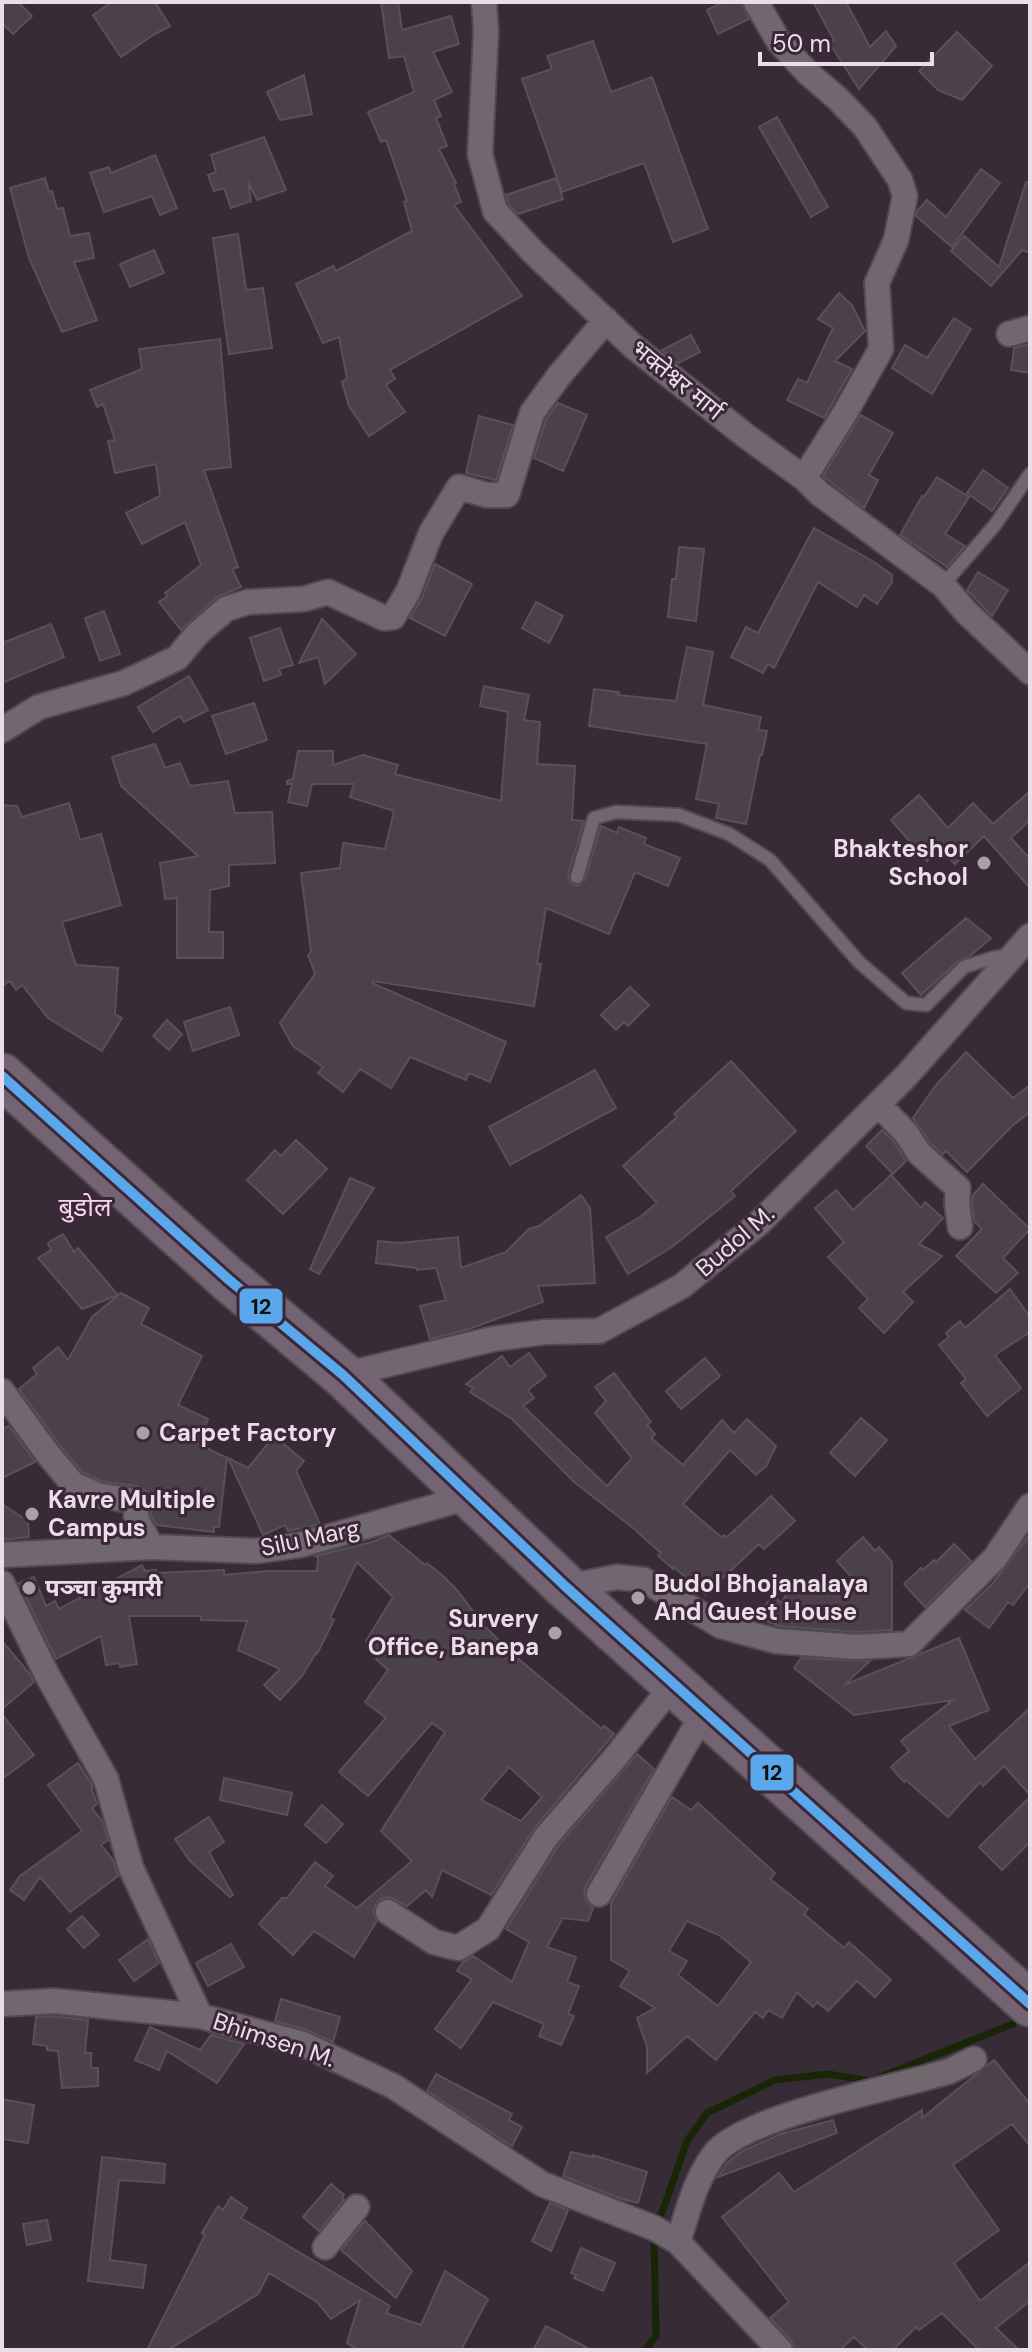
<svg xmlns="http://www.w3.org/2000/svg" width="1032" height="2352" viewBox="0 0 1032 2352" font-family="'DM Sans','Noto Sans Devanagari',sans-serif">
<rect width="100%" height="100%" fill="#372c36"/>
<g fill="none" stroke-linecap="round" stroke-linejoin="round">
<path stroke="#182506" stroke-width="7" d="M656,2224L663,2210L687,2141L707,2113L775,2080L828,2074L870,2081L1013,2024
M645,2350L656,2336L654,2236"/>
</g>
<path fill="#4b4149" stroke="#5a505a" stroke-width="2" fill-rule="evenodd" d="M2,2H18L32,16L13,34L2,23Z
M112,2H155L170,26L153,35L121,57L93,15Z
M381,2H398L402,30L451,16L459,44L433,52L452,92L434,100L441,116L436,118L447,146L439,149L456,183L454,184L461,202L454,205L522,296L390,370L395,379L386,385L405,412L369,436L349,406L342,382L347,378L339,337L323,343L296,284L333,266L336,271L412,231L404,202L407,201L386,140L381,142L368,112L414,92L404,56L389,58Z
M724,2H741L749,19L718,34L707,10Z
M813,2H846L870,47L886,31L896,46L859,89L830,44L834,40Z
M957,32L992,66L962,100L938,90L919,71Z
M593,41L611,92L652,77L708,229L673,242L644,163L562,192L522,79L552,69L547,56Z
M304,75L312,114L280,120L267,92Z
M777,117L828,207L811,217L759,127Z
M264,137L286,190L257,200L248,182L251,201L231,208L224,188L214,191L208,175L216,172L211,155Z
M155,155L177,208L160,215L152,196L104,212L90,173L109,167L111,173Z
M981,169L1000,183L952,247L916,216L917,211L927,200L946,217Z
M45,178L49,192L52,191L57,209L63,208L70,236L89,233L94,258L74,262L97,320L62,332L29,258L10,188Z
M556,178L563,199L518,214L509,204L506,195Z
M1026,182H1030V253L1022,250L991,286L951,251L964,236L999,267Z
M238,234L246,290L263,288L272,348L229,354L213,238Z
M154,250L164,273L130,287L120,264Z
M839,293L852,305L865,331L835,361L852,369L824,418L787,400L798,379L807,383L833,328L818,319Z
M954,318L971,329L932,394L892,368L905,345L927,358Z
M691,335L700,352L678,363L662,350Z
M220,339L231,467L204,470L238,567L232,569L241,587L217,597L181,630L159,602L168,596L165,593L201,565L185,522L142,544L126,513L160,496L156,464L115,473L108,441L115,440L103,404L97,407L90,390L142,369L139,349Z
M1030,344V373L1011,370L1014,348Z
M558,403L587,415L563,471L534,458L546,420Z
M861,415L893,433L869,475L878,480L864,508L823,476Z
M479,416L513,425L496,480L466,473Z
M983,470L1008,488L992,511L967,493Z
M937,477L969,497L945,534L965,546L947,567L900,535L922,496L924,497Z
M814,528L874,562L892,575V582L877,604L864,595L857,607L818,582L774,668L768,664L763,673L731,657L746,627L758,633Z
M679,547L704,549L696,621L668,617L672,579H676Z
M435,564L472,584L445,636L410,618L422,598Z
M978,572L1008,590L992,616L967,590Z
M536,602L563,616L549,643L522,628Z
M104,611L120,654L100,661L85,618Z
M322,619L356,654L325,684L318,657L299,663Z
M51,624L64,657L2,683V643Z
M280,628L293,665L279,669L281,675L264,681L250,638Z
M687,647L713,652L703,705L761,717L758,730L767,731L762,755H760L746,824L716,818L719,804L696,799L707,744L589,726L594,689L619,692L618,695L676,701Z
M189,676L208,710L184,722L180,716L153,732L138,707Z
M484,686L529,695L524,720L540,722L537,764L575,766L572,820L584,821L568,874L571,884L578,886L585,880L601,826L617,833L619,827L646,838L644,844L680,858L668,886L635,872L609,934L546,908L537,964H541L534,1006L373,981L372,983L506,1042L490,1082L469,1073L466,1080L410,1057L391,1088L360,1069L343,1092L318,1073L323,1067L293,1046L280,1023L315,974L308,955L311,952L301,873L340,868L343,843L385,849L394,811L350,797L354,784H312L307,806L288,802L292,784H287V781L293,779L298,751H333V765L363,755L398,765L395,774L501,801L508,712L480,706Z
M254,703L267,740L226,754L212,716Z
M155,744L165,768L180,763L190,786L228,781L235,813L272,812L275,863L229,865V886L210,890L209,932H223V958H177V898L165,899L160,863L198,856L121,786L112,757Z
M1030,791V820L1011,838L1030,859V888L984,836L955,864L940,849L927,861L891,820L919,795L948,828L973,803L993,824Z
M69,803L80,840L101,834L121,905L62,922L76,965L118,968L115,1014L122,1018L102,1051L48,1018L22,985L16,990L10,981L2,986V805L17,806L22,817Z
M966,918L991,938L970,956L958,961L921,995L902,973Z
M630,987L649,1005L628,1026L624,1022L616,1030L601,1015Z
M230,1007L239,1035L193,1051L184,1022Z
M167,1020L182,1034L169,1050L153,1036Z
M966,1052L1013,1098L1030,1085V1112L1012,1126L967,1172L946,1151L943,1154L930,1143L913,1118L935,1086Z
M731,1061L796,1131L731,1191L735,1196L672,1247L628,1274L606,1237L640,1217L657,1203L623,1166L677,1117L674,1114Z
M595,1070L616,1108L510,1165L489,1127Z
M882,1130L894,1142L906,1161L893,1174L866,1146Z
M296,1140L327,1169L283,1214L247,1180L275,1150L281,1156Z
M891,1175L921,1208L925,1202L943,1218L919,1244L942,1256L903,1292L913,1302L884,1333L859,1308L868,1299L828,1257L844,1242L815,1208L836,1190L853,1210Z
M350,1178L374,1188L319,1274L310,1269Z
M983,1184L1030,1229L1003,1258L1018,1273L996,1293L956,1256L982,1229L974,1221L972,1203L973,1195Z
M581,1195L590,1208L595,1283L538,1286L543,1302L469,1329L430,1339L420,1306L446,1300L436,1268L417,1270V1268L376,1263L378,1241L399,1243L458,1237L461,1268L506,1252L529,1229L539,1226Z
M63,1234L74,1252L78,1248L118,1295L82,1309L38,1258L51,1250L48,1243Z
M1010,1289L1030,1317V1332L995,1355L1021,1388L987,1416L961,1383L966,1379L939,1345L949,1337L946,1333L960,1321L965,1328Z
M121,1293L149,1308L141,1324L202,1356L178,1405L208,1419L197,1443L227,1458L219,1527H214V1532L157,1525L151,1516L148,1492L136,1486L101,1481L82,1472L59,1444L19,1389L37,1374L33,1368L58,1347L68,1360L92,1317Z
M529,1353L546,1376L528,1390L534,1398L523,1406L607,1486L632,1458L595,1413L606,1401L595,1387L614,1373L651,1422L647,1425L655,1434L651,1438L683,1465L722,1420L734,1433L747,1419L776,1446L767,1465L756,1475L730,1450L683,1504L721,1537L724,1535L726,1538L771,1496L795,1521L764,1549L759,1544L705,1595L674,1567L673,1569L658,1556L661,1553L633,1528L573,1481L512,1419L470,1392L473,1388L466,1384L502,1356L510,1367Z
M705,1358L720,1376L681,1409L666,1391Z
M861,1418L887,1440L855,1476L830,1453Z
M9,1426L35,1462L2,1478V1429Z
M274,1436L304,1461L296,1471L320,1524L288,1531L285,1525L263,1535L228,1458L248,1468Z
M2,1504L28,1521L29,1537L2,1540Z
M1030,1534V1583L1013,1605L1008,1602L989,1628L965,1610L993,1583Z
M389,1535L425,1565L427,1563L442,1575L457,1590L484,1626L521,1661L602,1729L604,1726L614,1734L535,1827L491,1895L442,1870L432,1897L426,1890L407,1906L390,1897L382,1898L376,1903L373,1912L377,1921L354,1957L314,1931L293,1955L259,1924L282,1898H287L315,1862L333,1876L325,1886L357,1908L412,1861L381,1831L445,1732L432,1723L368,1796L339,1772L386,1718L365,1702L388,1670L376,1659L382,1653L366,1641L393,1597L357,1562L330,1618L334,1620L317,1654L316,1653L302,1676L280,1700L264,1685L280,1669L238,1650L247,1621L201,1620V1616H129L137,1664L120,1667L119,1663L106,1665L101,1636L56,1659L19,1583L34,1577L46,1606L55,1601L59,1609L142,1565L145,1571L156,1570L157,1573L224,1570V1575L268,1571H317L318,1557L315,1556L372,1542ZM509,1767L542,1797L521,1821L481,1800Z
M863,1537L875,1551L879,1547L892,1562V1630L857,1632L779,1626L755,1617L773,1596L782,1603L792,1581L811,1590L864,1591L837,1561Z
M954,1544L971,1561L925,1607L904,1584L921,1568L923,1570L934,1560L936,1562Z
M959,1638L989,1710L949,1726L975,1759L1030,1708V1795L1004,1766L983,1786L980,1782L948,1817L906,1780L904,1782L891,1767L909,1751L901,1741L953,1700L854,1715L794,1668L801,1658L870,1661L844,1685Z
M2,1641L29,1673L34,1682L2,1709Z
M2,1714L34,1755L2,1779Z
M637,1754L654,1769L586,1886L584,1893L586,1901L593,1908L588,1921L563,1918L547,1947L576,1957L567,1982L579,1986L568,2014L574,2016L561,2045L539,2036L544,2024L493,2002L461,2048L435,2029L472,1979L457,1971L463,1962L473,1956L512,1982L529,1942L506,1929L558,1846Z
M78,1763L92,1785V1790L97,1804L92,1808L103,1822L108,1840L101,1845L113,1860L118,1876L70,1912L40,1877L24,1900L10,1890L20,1876L82,1831L48,1785Z
M224,1778L292,1793L287,1815L220,1800Z
M672,1797L691,1810L698,1803L775,1873L770,1879L808,1909L804,1914L844,1948L849,1942L891,1980L875,1997L857,1981L828,2011L817,2002L813,2007L797,1992L782,2018L768,2010L763,2018L755,2012L716,2060L687,2036L647,2073V2047L637,2018L655,2008L620,1986L630,1971L611,1960V1903ZM687,1921L719,1935L751,1962L718,2006L678,1975L687,1961L669,1951Z
M1030,1797V1842L1002,1870L979,1847Z
M322,1805L343,1824L326,1843L305,1825Z
M209,1817L224,1842L209,1852L233,1895L230,1897L190,1861L175,1839Z
M82,1916L99,1935L84,1948L67,1929Z
M148,1939L159,1963L134,1981L119,1960Z
M231,1944L244,1967L208,1986L196,1963Z
M281,1999L340,2017L333,2042L307,2030L275,2021Z
M50,2016L88,2020L85,2053H91V2068H98V2086L62,2088L58,2051L47,2050V2046L33,2044L36,2017Z
M150,2027L200,2050L211,2035L244,2044L217,2083L167,2051L159,2070L135,2060Z
M994,2060L1030,2104V2146L1012,2124L953,2165L999,2230L954,2263L980,2301L1030,2262V2301L996,2328L1019,2350H979L942,2313L919,2330L916,2327L893,2350H868L854,2337L840,2350H795L791,2340L770,2318L789,2302L722,2217L779,2173L794,2192L922,2110V2118Z
M436,2074L512,2114L509,2120L522,2127L512,2146L427,2091Z
M2,2099L34,2105L28,2143L2,2139Z
M833,2120L837,2133L718,2177L728,2162L742,2151L781,2134Z
M571,2152L593,2157V2155L647,2172L638,2203L622,2199L563,2176Z
M102,2157L165,2164L164,2183L119,2180L110,2260L146,2265L143,2288L88,2281Z
M331,2184L344,2195L342,2198L344,2200L319,2231L303,2217Z
M231,2197L247,2208L241,2218L390,2306L386,2313L421,2325L445,2271L488,2299L461,2350H359L347,2343L360,2300L331,2319L317,2302L269,2273L258,2294L168,2350H147L205,2235L202,2233L218,2206L223,2210Z
M550,2203L568,2210L551,2251L532,2241Z
M47,2220L51,2240L27,2245L23,2224Z
M365,2221L412,2271L396,2298L341,2250Z
M581,2248L615,2263L603,2291L574,2278L576,2275L571,2273Z
M546,2326L591,2350H533Z"/>
<g fill="none" stroke-linecap="round" stroke-linejoin="round">
<defs>
<path id="lane" d="M943,585L995,525L1030,474
M577,877L594,818L616,812L679,815L729,834L770,860L859,962L906,1003L926,1005L964,967L992,958L1011,955"/>
<path id="street" d="M484,2L486,31L480,154L495,211L534,253L634,347L746,436L804,478L819,493L943,585L966,612L1030,672
M756,2L779,42L809,74L838,99L865,127L900,180L905,196L896,240L877,283L881,349L845,413L804,478
M1009,334L1030,328
M2,730L39,707L124,683L177,658L198,633L226,609L248,602L304,599L328,592L384,618L393,617L408,592L431,533L459,487L487,495H507L532,413L559,376L606,320
M878,1104L906,1133L919,1153L958,1188L957,1203L960,1227
M343,1375L493,1339L545,1332L599,1331L682,1286L759,1223L907,1075L1030,936
M2,1391L47,1453L73,1484L97,1495L134,1501L137,1521L152,1547
M2,1555L152,1547L256,1551L300,1545L469,1497
M2,1583L47,1675L106,1779L131,1868L200,2016L303,2044L393,2086L542,2184L654,2228L678,2242L780,2350
M566,1587L617,1577L644,1580L721,1626L776,1641L857,1647L909,1644L995,1558L1030,1506
M599,1894L704,1712
M388,1912L434,1942L458,1948L488,1929L546,1837L614,1759L673,1685
M2,2004L54,2001L200,2016
M678,2242C688,2211 696,2176 717,2151C751,2115 898,2087 950,2071L974,2059
M325,2247L357,2207"/>
<path id="highway" d="M2,1076L228,1279L343,1375L566,1587L1030,2004"/>
</defs>
<use href="#lane" stroke="#534952" stroke-width="16"/>
<use href="#street" stroke="#534952" stroke-width="28"/>
<use href="#highway" stroke="#534952" stroke-width="48"/>
<use href="#lane" stroke="#71686f" stroke-width="12"/>
<use href="#street" stroke="#71686f" stroke-width="24"/>
<use href="#highway" stroke="#746372" stroke-width="44"/>
<defs>
<path id="bus-1" d="M2,1076L228,1279L343,1375L566,1587L1030,2004"/>
</defs>
<use href="#bus-1" stroke="#3c2739" stroke-width="16"/>
<use href="#bus-1" stroke="#5aa8eb" stroke-width="10"/>
</g>
<g fill="#ac9faa" stroke="#3c2739" stroke-width="3">
<circle cx="984" cy="863" r="8"/>
<circle cx="143" cy="1433" r="8"/>
<circle cx="32" cy="1514" r="8"/>
<circle cx="29" cy="1588" r="8"/>
<circle cx="638" cy="1598" r="8"/>
<circle cx="555" cy="1633" r="8"/>
</g>
<g text-anchor="middle" stroke-width="6" stroke-linejoin="round" paint-order="stroke">
<g font-size="24" fill="#ebdde9" stroke="#3c2739">
<text transform="translate(677 380) rotate(39)" y="8">भक्तेश्वर मार्ग</text>
<text transform="translate(735 1241) rotate(-41)" y="8">Budol M.</text>
<text transform="translate(310 1538) rotate(-12)" y="8">Silu Marg</text>
<text transform="translate(274 2040) rotate(18)" y="8">Bhimsen M.</text>
</g>
<g font-size="24" font-weight="bold" fill="#ebdde9" stroke="#3c2739" text-anchor="start">
<text x="968" y="857" text-anchor="end">Bhakteshor<tspan x="968" dy="28">School</tspan></text>
<text x="159" y="1441">Carpet Factory</text>
<text x="48" y="1508">Kavre Multiple<tspan x="48" dy="28">Campus</tspan></text>
<text x="654" y="1592">Budol Bhojanalaya<tspan x="654" dy="28">And Guest House</tspan></text>
<text x="45" y="1596">पञ्चा कुमारी</text>
<text x="539" y="1627" text-anchor="end">Survery<tspan x="539" dy="28">Office, Banepa</tspan></text>
</g>
<g font-size="26" fill="#f4d8f0" stroke="#3c2739">
<text x="85" y="1216">बुडोल</text>
</g>
</g>
<g stroke="#3c2739" stroke-width="3">
<rect x="238" y="1287" width="46" height="38" rx="8" fill="#5aa8eb"/>
<rect x="749" y="1753" width="46" height="39" rx="8" fill="#5aa8eb"/>
</g>
<g font-size="22" text-anchor="middle" font-weight="bold" fill="#111">
<text x="261" y="1314">12</text>
<text x="772" y="1780">12</text>
</g>
<rect width="1032" height="2352" fill="none" stroke="#ebdde9" stroke-width="8"/>
<path d="M760 52v12h172v-12" fill="none" stroke="#ebdde9" stroke-width="4"/>
<text x="772" y="52" font-size="24" fill="#ebdde9" stroke="#3c2739" stroke-width="6" paint-order="stroke">50 m</text>
</svg>
